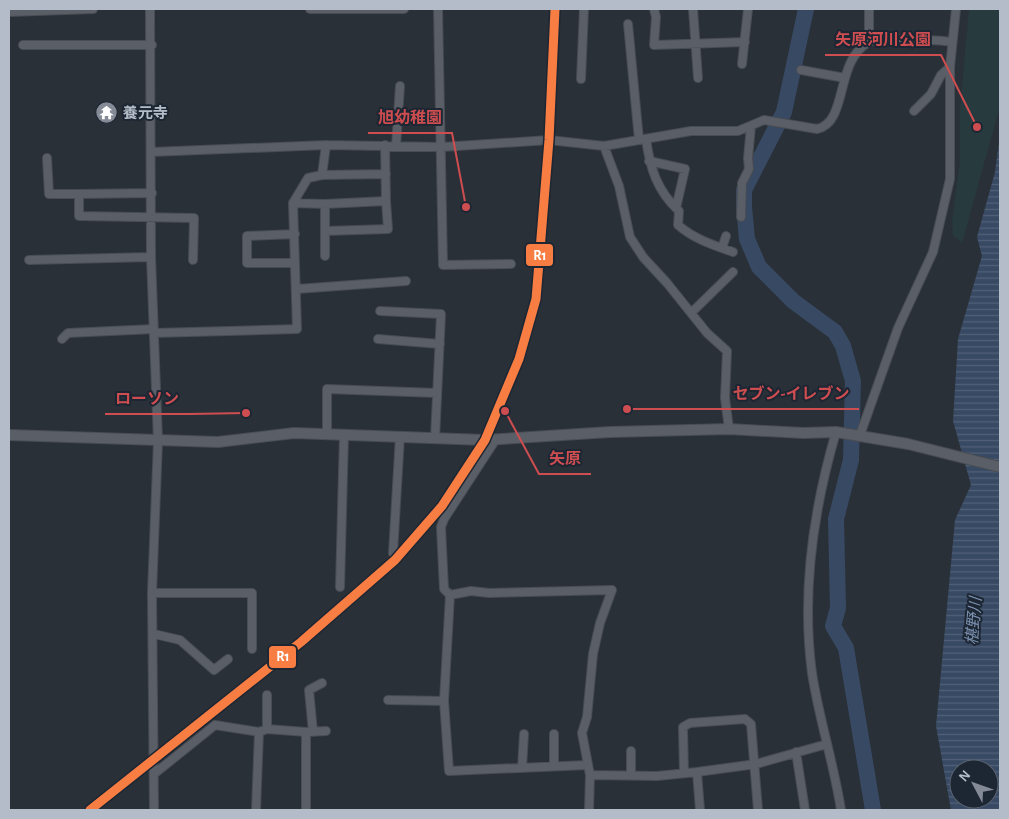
<svg xmlns="http://www.w3.org/2000/svg" width="1009" height="819" viewBox="0 0 1009 819" font-family="'Alegreya Sans','Noto Sans JP',sans-serif">
<defs>
<pattern id="water-rules" width="6" height="5" patternUnits="userSpaceOnUse" patternTransform="scale(1.25)"><rect width="6" height="5" fill="#384963"/><path d="M0 2.5h6" fill="none" stroke="#526178"/></pattern>
</defs>
<rect width="100%" height="100%" fill="#2a3038"/>
<path fill="#273a3e" d="M969,9H1000V106L962,243L953,235L952,221L960,161V109Z"/>
<path fill="url(#water-rules)" fill-rule="evenodd" d="M1000,135V810H951L936,726L955,520L971,485L953,421L958,339L982,256L977,237L995,172ZM959,769H989V799H959Z"/>
<g fill="none" stroke-linecap="round" stroke-linejoin="round">
<path stroke="#384963" stroke-width="16" d="M806,9L784,112L744,190V207L747,239L759,267L793,301L835,332L843,346L853,381L851,460L836,519L838,608L833,626L846,648L873,810"/>
<defs>
<path id="minor" d="M150,9L151,257L158,441L152,593L154,810
M310,9H404
M438,9L443,265L511,264
M654,9L656,17L654,45L745,42
M693,9L698,78
M869,9V41
M9,12L93,9
M628,24L639,140
M23,45H152
M742,64L748,9
M801,70L845,78
M581,79L584,9
M914,111L931,94L941,75L950,67
M646,139C650,168 657,191 679,211L678,225C694,239 713,245 733,252
M396,146L400,86
M604,146L619,186L630,237L643,257L667,283L707,333L727,351L725,398L729,429
M151,152L326,145L442,147L549,140L604,146L691,131H738L764,120L817,129C849,122 834,61 869,42C877,37 940,40 952,42
M47,158L49,194H79
M649,161L685,169L676,208
M322,175L386,174
M152,193L79,194V216L194,218L193,260
M293,203L325,204L386,201L385,145
M741,217L742,183L749,169L748,158L751,126
M325,231L388,229L386,201
M722,248L726,236
M325,256V204
M29,260L151,257
M294,263H247V236L295,234
M297,289L406,281
M380,311L441,314L435,438
M691,313L733,272
M154,333L297,329L293,203L308,178L322,175L326,145
M62,339L68,333L154,329
M378,339L440,344
M836,432C813,511 801,591 812,673C819,719 834,764 841,810
M327,434V389L437,393
M860,435L898,328L933,252L950,179V67L956,9
M496,439L444,519L441,527L444,589L450,595L471,591L489,593L612,590L600,623L593,654L587,717L582,733L590,775L589,810
M393,553L400,436
M340,587L344,435
M152,593H252V649
M450,595L444,701L449,771L587,765
M154,634L180,640L214,670L228,659
M388,700L444,701
M267,729V695
M306,732V810
M313,732L309,690L322,683
M554,734V766
M796,752L805,810
M522,768L524,734
M684,773L683,727L690,723L745,719L751,724L758,810
M154,774L215,725L259,732L267,729L306,732L326,731
M590,775L657,776L697,772
M631,775V751
M256,810L259,732
M700,810L697,772L756,764L827,744"/>
<path id="tertiary" d="M9,435L218,442L294,433L485,440L610,432L729,429L803,433L836,432L908,444L1000,467"/>
</defs>
<use href="#minor" stroke="#484c53" stroke-width="10"/>
<use href="#tertiary" stroke="#484c53" stroke-width="12"/>
<use href="#minor" stroke="#5a5e66" stroke-width="8"/>
<use href="#tertiary" stroke="#5a5e66" stroke-width="10"/>
<defs>
<path id="rail-1" d="M90,810L301,642L395,560L442,506L485,440L519,359L536,299L549,140L555,9"/>
</defs>
<use href="#rail-1" stroke="#1d2633" stroke-width="12"/>
<use href="#rail-1" stroke="#f77d43" stroke-width="9"/>
</g>
<defs>
<symbol id="temple-disc" viewBox="-11 -11 22 22"><circle r="9.5" fill="#848b96" stroke="#1d2633"/><path d="M0-6L5-2H3V0L6.5 2.5H4V6H1.5V3h-3V6H-4V2.5H-6.5L-3 0V-2H-5Z" fill="#fff"/></symbol>
</defs>
<g fill-rule="evenodd">
<use href="#temple-disc" x="94" y="100" width="25" height="25"/>
</g>
<g text-anchor="middle" stroke-width="4" stroke-linejoin="round" paint-order="stroke">
<g font-size="15" font-weight="bold" fill="#b4bcc9" stroke="#1d2633" text-anchor="start">
<text x="123" y="118">養元寺</text>
</g>
<g font-size="16" font-style="italic" fill="#7c92b1" stroke="#1d2633">
<text transform="translate(973 621) rotate(-85)" y="6">椹野川</text>
</g>
</g>
<path fill="none" stroke="#ce4d50" stroke-width="2" d="M977 127L941 55H825M466 207L452 133H368M627 409L723 409H859M246 413L189 414H105M505 411L539 474H591"/>
<g fill="#ce4d50" stroke="#1d2633" stroke-width="2">
<circle cx="977" cy="127" r="5"/>
<circle cx="466" cy="207" r="5"/>
<circle cx="627" cy="409" r="5"/>
<circle cx="246" cy="413" r="5"/>
<circle cx="505" cy="411" r="5"/>
</g>
<g font-size="16" text-anchor="middle" font-weight="bold" fill="#ce4d50" stroke="#1d2633" stroke-width="4" stroke-linejoin="round" paint-order="stroke">
<text x="883" y="45">矢原河川公園</text>
<text x="410" y="123">旭幼稚園</text>
<text x="791" y="399">セブン-イレブン</text>
<text x="147" y="404">ローソン</text>
<text x="565" y="464">矢原</text>
</g>
<g stroke="#1d2633" stroke-width="2">
<rect x="525" y="243" width="29" height="24" rx="5" fill="#f77d43"/>
<rect x="268" y="645" width="29" height="24" rx="5" fill="#f77d43"/>
</g>
<g font-size="14" text-anchor="middle" font-weight="bold" fill="#fff">
<text x="540" y="260">R1</text>
<text x="283" y="661">R1</text>
</g>
<rect width="1009" height="819" fill="none" stroke="#b4bcc9" stroke-width="20"/>
<g transform="translate(974 784) rotate(311)"><circle r="24" fill="#1d2633" stroke="#59626f"/>
<path d="M0-4L9 19L0 12L-9 19Z" fill="#848b96"/>
<text y="-8" font-size="14" font-weight="bold" text-anchor="middle" fill="#b4bcc9">N</text>
</g>
</svg>
